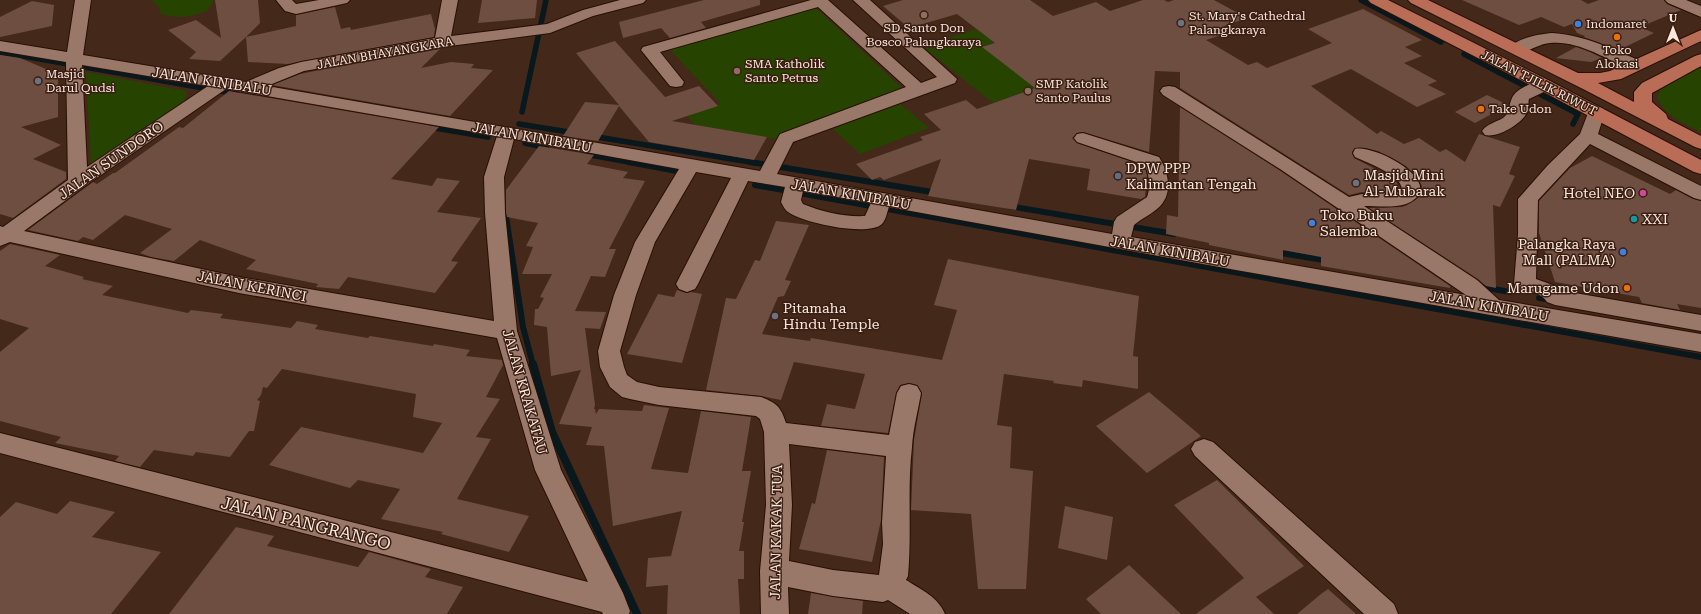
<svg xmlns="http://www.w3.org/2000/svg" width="1701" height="614" viewBox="0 0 1701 614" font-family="'Roboto Serif',serif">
<rect width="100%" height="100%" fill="#44281a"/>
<path fill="#264400" d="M151,0H214L207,11C189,17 180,19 161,14L158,6Z
M815,7L905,91L776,139L695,125L687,116L721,104L669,49Z
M976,29L995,43L983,47L1004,64L1016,61L1046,84L993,103L922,46Z
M1701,67V132C1684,123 1663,116 1657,96L1662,87Z
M86,72L187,91L184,102L91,167Z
M899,103L929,128L860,154L831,127Z"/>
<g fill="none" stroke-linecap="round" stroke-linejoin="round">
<path stroke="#08181c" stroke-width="5.5" d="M1361,0L1441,42
M0,52L237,94
M1464,54L1578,114L1573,124
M522,112L546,0
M519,124L575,133
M429,127L488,137
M591,136L756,163
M525,143L547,148
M585,154L634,163"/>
<path stroke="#08181c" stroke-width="6" d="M629,162L677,171
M750,162L938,193
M755,185L1701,357
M1009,206L1174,234
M505,210L523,327L533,365
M1275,252L1330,261
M1482,287L1510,292
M1539,298L1553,300"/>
<path stroke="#08181c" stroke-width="8" d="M533,364L552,432L637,614"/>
</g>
<path fill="#6e4e40" d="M215,0H258L260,23L246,37L296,26V15L335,7L341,29L350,27L351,30L431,14L435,29L434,37L288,64L248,62L246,37L220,61L189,59L196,52L168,30L196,20L221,38Z
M482,0H537L535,18L478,23Z
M704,0H760V5L701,22L706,28L670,38L661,28L623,38L619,22Z
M903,0H1030L1053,16L1096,2L1110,11L1143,0H1164L1168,2L1174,0H1214L1247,18L1219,28L1227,33L1206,40L1248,65L1257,62L1267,68L1332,43L1308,29L1363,9L1422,40L1405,47L1422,56L1404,63L1437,81L1428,85L1446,94L1417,107L1351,69L1311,86L1377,134L1381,131L1404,144L1419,138L1440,152L1446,149L1465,162L1479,134L1520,147L1509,174L1515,176L1500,207L1493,205L1496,288L1486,286L1478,279L1369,208L1402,207L1407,205L1419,197L1422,186L1416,176L1406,166L1378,151L1365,148H1355L1352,152L1354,158L1389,176L1395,180L1400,188L1396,192H1362L1349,195L1180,88V72L1155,71L1149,152L1083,132L1077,133L1072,138L1077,143L1144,166L1147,175L1145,197L1141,199L1087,190L1090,169L1029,159L1016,210L928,196L941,159L884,180L880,177L872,180L856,164L923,140L920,137L941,130L924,114L966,100L977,109L1035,88L982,47L995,43L957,14L909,28L883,6Z
M1462,0H1581L1588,4L1599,0H1664L1667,4L1681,10L1640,27L1654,33L1619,50L1584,37L1585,36L1577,33L1572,24L1564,27L1541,17L1519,25Z
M32,1L54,5L52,26L0,37V17Z
M615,41L665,97L699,86L718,106L672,121L767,137L754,160L649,142L619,106L598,141L563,136L585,102L619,105L576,53Z
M1576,47L1590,52L1602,58L1591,62L1556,58Z
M440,49L421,68L451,62L474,64L471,68L493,70L450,116L272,85L300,74L320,70Z
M0,55L20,58L58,74V117L21,127L61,145L33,159L66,172V179L13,218L0,214Z
M229,91L439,127L391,179L432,186L437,178L460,181L437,212L481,218L451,261L458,262L435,293L348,277L339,289L316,287L318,284L246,269L256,260L200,240L174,261L151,257L140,253L172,229L125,215L93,240L83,237L78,241L28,230L93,182L97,184L113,173H115L179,127L183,128Z
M1487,95L1508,105L1475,123L1455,112Z
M1180,107L1279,170L1450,286V288L1321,266V257L1283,250V260L1209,245V243L1166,234L1167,215L1178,217Z
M539,146L594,155L587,164L628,172L623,178L645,181L609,249H616L605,277L591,276L575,311L606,312L600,329L585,328L595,405L594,409H595L596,414L599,409L642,411L644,405L669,408L651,469L688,473L701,411L751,417L742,471H751L742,522H744L739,551H744V579H738L740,614H667L668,585L646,587L648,558L671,556L682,511L613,526L604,446L586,445L592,427L559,424L581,370L551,376L547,327L534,325L535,309H538L544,298L540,297L552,274H522L533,247L526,246L538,223L507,217L506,213V190Z
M1592,156L1670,194L1676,190L1693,199L1701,201V308L1677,304L1680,310L1642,303L1639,297L1555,282L1539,233V201L1570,168Z
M776,221L809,225L785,280L791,281L784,296L778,297L762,334L810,341L811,338L942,360L957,310L934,305L948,259L1139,296L1133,356L1138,357V389L1083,380L1082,387L1053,383L1054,381L1004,374L997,425L1012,427L1010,468L1033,471L1026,589H978L971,514L911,510L914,440L922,393L917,385L909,383L900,385L896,393L888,433L821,426L827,404L855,409L865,374L794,362L781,400L761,396L706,390L726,298L736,299L755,260L760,261Z
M10,244L60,255L45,266L84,277L82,279L113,286L102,295L188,313L191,310L223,314L220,318L291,328L297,321L318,325L315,329L368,338L370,336L433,346L434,344L470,350L466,356L502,360L503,365L486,397L500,399L476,437L491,439L457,499L529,516L509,552L441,534L443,532L381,519L400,489L358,480L350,488L269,465L301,427L423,453L442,423L413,417L416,394L282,369L267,388L263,387L261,395L257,400L260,401L254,431H249L230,457L196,452L193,456L154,450L140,467L115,461L119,456L55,443L61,437L0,421V352L29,328L0,319V251Z
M677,290L686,293L691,292L702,294L682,363L627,354L658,294L674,297Z
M1149,392L1201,436L1147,473L1096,426Z
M827,450L884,457L881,520L872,562L799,549L812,503L815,504Z
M1217,480L1304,566L1256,597L1274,614H1196L1244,578L1174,505Z
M70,501L115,512L92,537L161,552L111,614H0V517L16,502L57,514Z
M1065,506L1113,517L1107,560L1058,548Z
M236,527L274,536L267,546L358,567L369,552L431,569L425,577L463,587L447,614H169Z
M1129,565L1181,614H1101L1086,599Z
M1328,589L1356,614H1297L1321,594Z
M811,593L863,601L862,614H808Z"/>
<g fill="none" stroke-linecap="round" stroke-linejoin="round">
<defs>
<path id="minor" d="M75,0H91L83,55L246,82L279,68L301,62L435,38L442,0H458L451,36L547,24L583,10L620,0H646L643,3L593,16L550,33L442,47L304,71L267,86L760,171L780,134L906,87L818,7L660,52L684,82L682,86L676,87L670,86L641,50L643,47L811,0H828L921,83L937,77L853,0H870L957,79L955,83L793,142L777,174L1112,234L1114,222L1117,217L1147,197C1151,186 1149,175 1145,165L1077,142L1074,138L1077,134L1083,133L1159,157C1169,173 1174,195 1157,209C1150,215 1141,219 1134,225L1131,237L1466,295L1280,169L1163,95L1160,91L1163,87L1169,86L1175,87L1349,197L1362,194L1396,193L1402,189C1401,175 1368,163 1355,157L1353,153L1355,149C1375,144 1452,185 1406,204C1394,208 1377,206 1364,206L1477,280L1499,300L1701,334V352L1236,270L889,207C887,212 886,220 882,224C868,237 803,223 788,212C785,210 783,206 781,202L785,187L748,181L698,284L695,289L687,292L679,289L676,284L731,178L696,172L655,242L636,295L620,351L624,367L627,375L637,382L659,387L761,397C777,403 781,407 786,423L889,435L897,393L901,386L909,384L917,386L921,393C918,411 913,429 912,447C907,490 912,533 908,576L906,580C922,590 938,597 945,614H910L888,600L883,602L833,596L788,587L789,614H761L760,571L766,505L764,432L760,419L756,416L659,405L630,399L622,397L610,387L600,367L598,351L614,295L635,242L679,169L514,139L504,177L505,213L517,331L561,470L623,593L630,611L629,614H603L602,612L0,453V433L588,582L535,470L497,338L239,293L10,242L0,246V226L3,227L68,180L66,62L0,51V41L67,52ZM82,65L208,86L87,167ZM226,89L497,136L484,177L485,213L494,321L239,277L24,231L85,186ZM803,191L871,203L865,216C844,217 822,212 803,204L801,200ZM789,444L886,456L882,523L883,544L879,575L833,570L789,561L792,505Z
M276,0H292L296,4L319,0H350L347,3L296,14L285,11Z
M1665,0H1686L1701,6V17L1668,3Z
M1552,33C1584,35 1612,49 1641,61L1643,65L1641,69L1635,70L1629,69C1605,58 1577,40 1550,43C1536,44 1525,56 1511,52L1509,49C1516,38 1539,34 1552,33Z
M1544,80L1550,81L1553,85L1550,89L1529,99C1528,102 1529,108 1528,111C1522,124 1498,138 1485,135L1482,131C1487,124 1496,122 1503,118C1511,112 1508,106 1512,98C1516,88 1534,82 1544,80Z
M1596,107L1602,108L1605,112L1598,134L1701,186V200L1694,198L1590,144L1538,200L1536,279L1575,293L1701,315V331L1555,305L1547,302C1541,292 1528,292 1517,289L1514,284L1518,234V199L1548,165L1580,134L1590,108Z
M1204,439L1213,442L1394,604L1398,614H1364L1195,456L1191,449L1195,442Z"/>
<path id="highway" d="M1368,0H1388L1550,81L1701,160V174L1694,172L1538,89L1371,3Z
M1408,0H1428L1578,73H1600L1610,71L1701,30V41L1621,79L1598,83L1634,102V92L1642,83L1695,56L1701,54V66L1652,93V102L1666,114L1668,119L1701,136V149L1695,147L1585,90L1411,3Z"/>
</defs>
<use href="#minor" stroke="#290f04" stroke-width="2"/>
<use href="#highway" stroke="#290f04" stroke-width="2"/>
<use href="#minor" fill="#9a7869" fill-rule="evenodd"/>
<use href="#highway" fill="#ba6d56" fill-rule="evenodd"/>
</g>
<g fill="#8d6e63" stroke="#391e11" stroke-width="1.5">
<circle cx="924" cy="15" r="4"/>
<circle cx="737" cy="71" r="4"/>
<circle cx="1028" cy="91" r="4"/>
</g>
<g fill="#6b7280" stroke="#391e11" stroke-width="1.5">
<circle cx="1181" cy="23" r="4"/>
<circle cx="38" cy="81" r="4"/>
<circle cx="1356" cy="183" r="4"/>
<circle cx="775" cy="316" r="4"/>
</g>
<g fill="#3f7fe0" stroke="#391e11" stroke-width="1.5">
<circle cx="1578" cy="24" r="4"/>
<circle cx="1312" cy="223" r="4"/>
<circle cx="1623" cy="252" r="4"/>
</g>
<g fill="#e8710a" stroke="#391e11" stroke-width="1.5">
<circle cx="1617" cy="37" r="4"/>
<circle cx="1481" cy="109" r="4"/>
<circle cx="1627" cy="288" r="4"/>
</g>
<circle fill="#5c6f8a" stroke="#391e11" stroke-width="1.5" cx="1118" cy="176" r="4"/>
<circle fill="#d1479c" stroke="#391e11" stroke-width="1.5" cx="1643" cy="193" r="4"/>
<circle fill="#0f9aa8" stroke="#391e11" stroke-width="1.5" cx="1634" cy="219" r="4"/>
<g text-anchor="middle" stroke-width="3" stroke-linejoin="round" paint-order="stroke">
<g font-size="12" fill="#fae7de" stroke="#391e11" text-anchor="start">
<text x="1189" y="20">St. Mary's Cathedral<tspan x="1189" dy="14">Palangkaraya</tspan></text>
<text x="1586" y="28">Indomaret</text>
<text x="924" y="32" text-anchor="middle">SD Santo Don<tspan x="924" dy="14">Bosco Palangkaraya</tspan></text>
<text x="1617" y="54" text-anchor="middle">Toko<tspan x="1617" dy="14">Alokasi</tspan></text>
<text x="745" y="68">SMA Katholik<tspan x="745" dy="14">Santo Petrus</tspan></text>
<text x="46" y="78">Masjid<tspan x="46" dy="14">Darul Qudsi</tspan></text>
<text x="1036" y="88">SMP Katolik<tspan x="1036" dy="14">Santo Paulus</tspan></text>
<text x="1489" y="113">Take Udon</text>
</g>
<g font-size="12" fill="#fae7de" stroke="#391e11">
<text transform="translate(385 53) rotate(-10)" y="4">JALAN BHAYANGKARA</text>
<text transform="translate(1539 83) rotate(27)" y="4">JALAN TJILIK RIWUT</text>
</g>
<g font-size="14" fill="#fae7de" stroke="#391e11">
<text transform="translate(212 81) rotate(9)" y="5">JALAN KINIBALU</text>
<text transform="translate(532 137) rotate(10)" y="5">JALAN KINIBALU</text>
<text transform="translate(111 160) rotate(-35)" y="5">JALAN SUNDORO</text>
<text transform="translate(851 194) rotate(10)" y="5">JALAN KINIBALU</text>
<text transform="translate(1170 251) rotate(10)" y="5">JALAN KINIBALU</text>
<text transform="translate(252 286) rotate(11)" y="5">JALAN KERINCI</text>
<text transform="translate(1489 306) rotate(10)" y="5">JALAN KINIBALU</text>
<text transform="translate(525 392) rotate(74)" y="5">JALAN KRAKATAU</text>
<text transform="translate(776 532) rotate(-89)" y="5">JALAN KAKAK TUA</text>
</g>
<g font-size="14" fill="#fae7de" stroke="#391e11" text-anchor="start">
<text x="1126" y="173">DPW PPP<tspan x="1126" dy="16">Kalimantan Tengah</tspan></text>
<text x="1364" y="180">Masjid Mini<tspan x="1364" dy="16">Al-Mubarak</tspan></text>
<text x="1635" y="198" text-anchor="end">Hotel NEO</text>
<text x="1320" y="220">Toko Buku<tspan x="1320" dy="16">Salemba</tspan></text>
<text x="1642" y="224">XXI</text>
<text x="1615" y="249" text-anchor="end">Palangka Raya<tspan x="1615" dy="16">Mall (PALMA)</tspan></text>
<text x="1619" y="293" text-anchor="end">Marugame Udon</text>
<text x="783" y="313">Pitamaha<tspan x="783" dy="16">Hindu Temple</tspan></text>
</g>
<g font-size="17" fill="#fae7de" stroke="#391e11">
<text transform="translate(306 523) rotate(14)" y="6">JALAN PANGRANGO</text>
</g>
</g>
<g transform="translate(1673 28)" stroke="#391e11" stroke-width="3" paint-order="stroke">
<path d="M0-3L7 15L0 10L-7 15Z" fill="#fae7de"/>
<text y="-6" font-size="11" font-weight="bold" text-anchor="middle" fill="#fae7de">U</text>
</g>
</svg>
